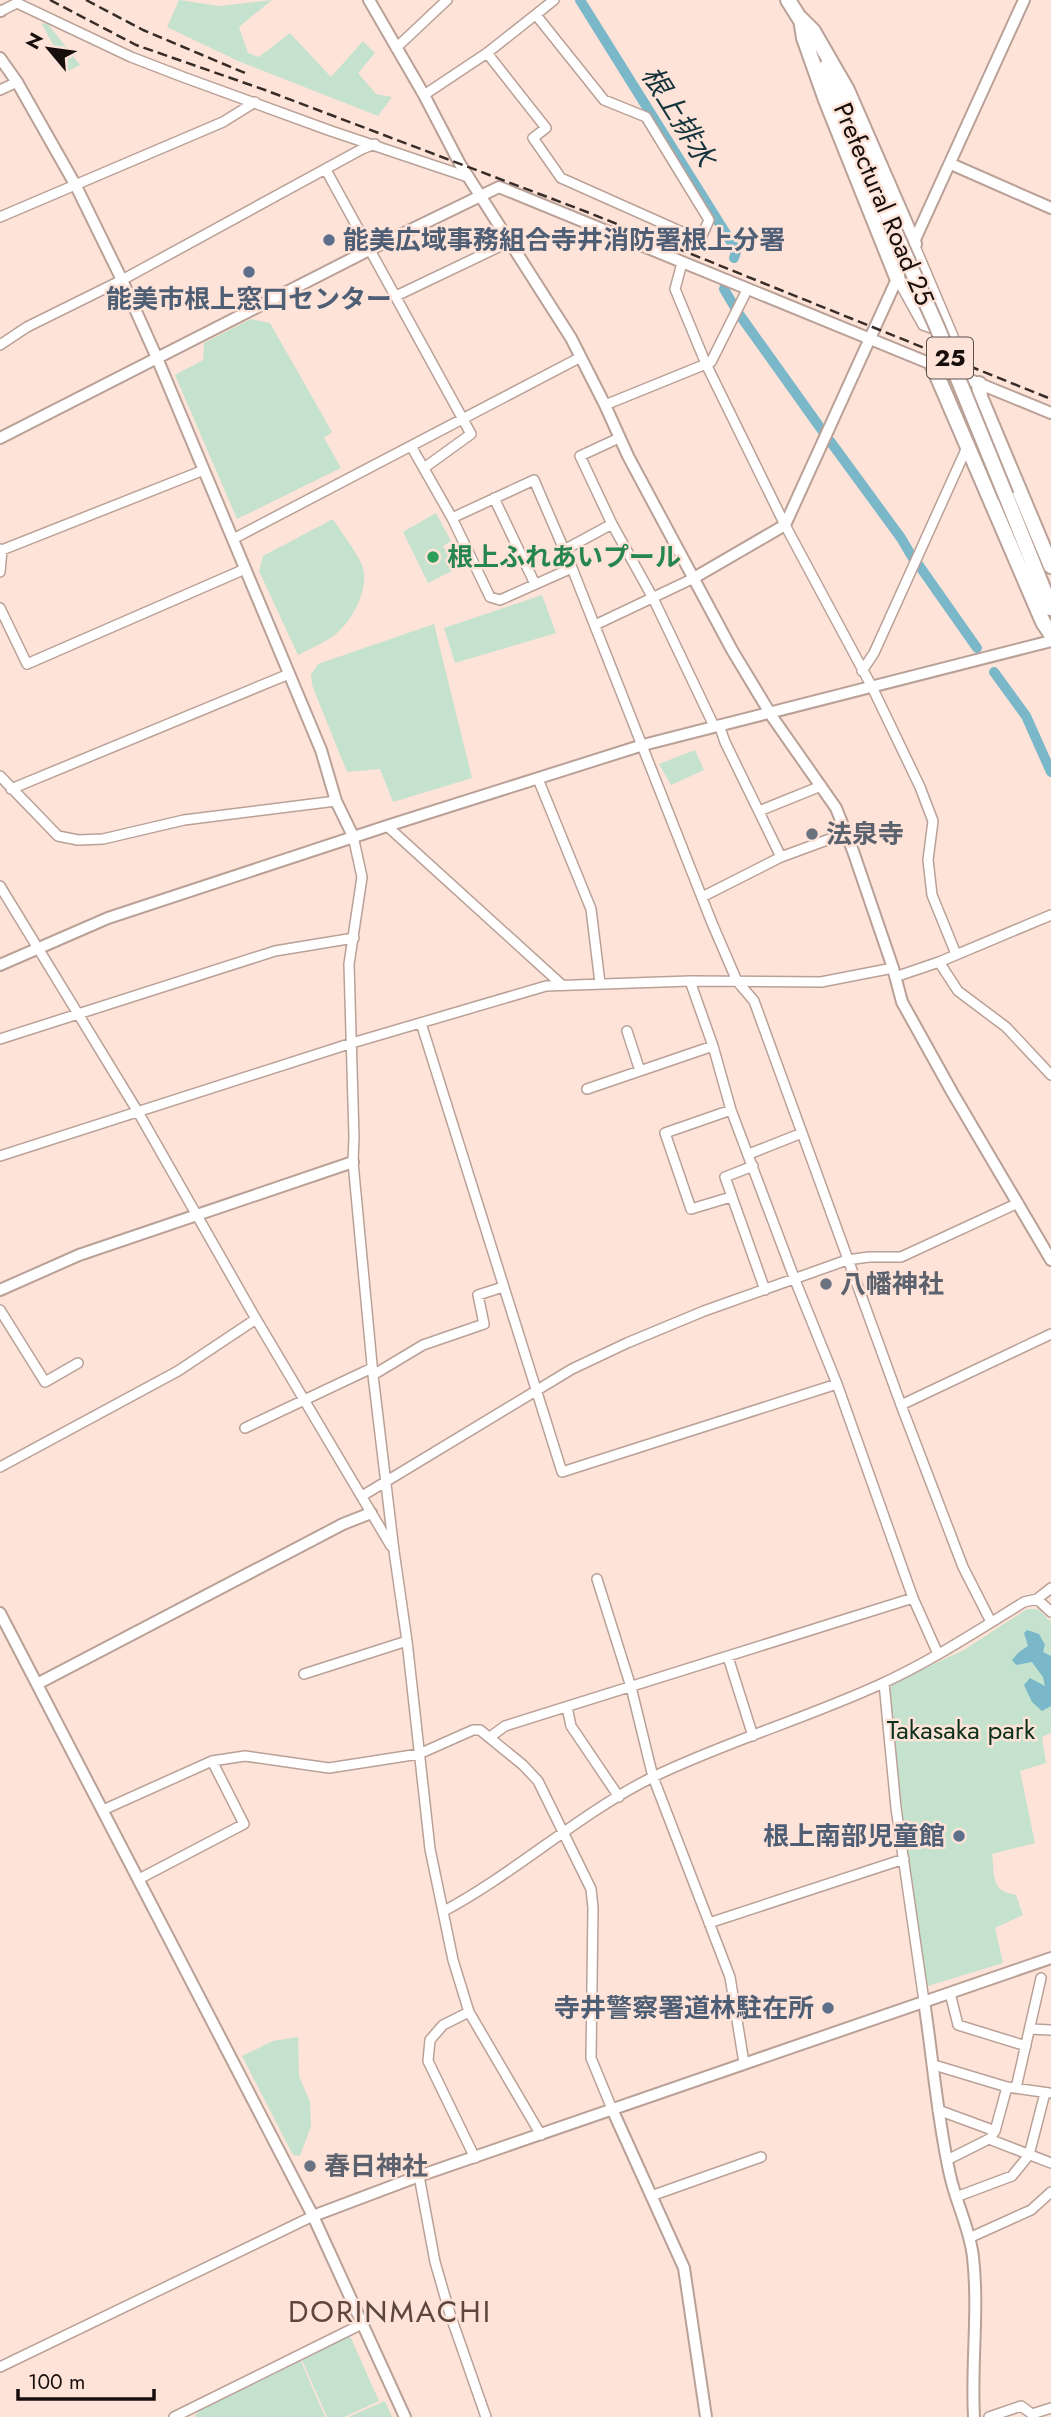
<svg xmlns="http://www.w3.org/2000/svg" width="1051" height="2417" viewBox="0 0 1051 2417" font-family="Jost,'Noto Sans JP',sans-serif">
<rect width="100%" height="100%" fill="#fee3d9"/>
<path fill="#c4e2cd" d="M179,0L220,6L272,0L239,27L248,53L259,57L290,33L331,77L363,41L375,53L358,73L376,94L392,97L378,116L238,61L167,27Z
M41,23L48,24L80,65L68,71Z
M251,319L270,323L332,432L324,438L341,468L237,519L175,375L203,360L204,343Z
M436,513L451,541L443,546L456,569L428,583L403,532Z
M333,519C342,534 355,549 362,565C371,588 351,624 332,637C321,644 309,649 298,655L259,571L263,556Z
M542,595L556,633L455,663L444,628Z
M434,624L472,778L393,802L380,769L347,772L312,685L311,675L318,664Z
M695,750L704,770L671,785L659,764Z
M1027,1609H1038L1051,1622V1733L1042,1737L1046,1763L1020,1771L1035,1843L992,1854C995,1876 990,1891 1016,1895L1023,1915L995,1928L1003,1963L928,1986L922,1963L887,1693L893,1683L964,1650Z
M298,2037L299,2076L310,2102L311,2126L300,2156L293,2155L242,2056L273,2041Z
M350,2336L379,2401L344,2417H327L301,2358Z
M300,2359L325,2417H194L201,2408Z
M385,2401L392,2417H348Z"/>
<path fill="#7ab7c9" d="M1027,1630L1039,1634L1045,1645L1043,1652L1051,1656V1706L1042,1711L1032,1702L1024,1685L1030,1678L1045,1686L1043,1677L1032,1662L1016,1665L1012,1660L1019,1652L1028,1646L1024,1633Z"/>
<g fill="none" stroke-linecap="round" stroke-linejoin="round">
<path stroke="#7ab7c9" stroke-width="10" d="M580,0L733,245L736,252L734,258
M725,286L724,289L734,306
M739,314L824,433
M830,441L901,538L914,560
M918,564L977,648
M994,672L1026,716L1051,772"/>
<defs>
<path id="minor" d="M1,11L17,3L131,57L183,77L331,131L468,177
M396,48L447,0
M487,53L546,128L533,138L561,178L700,240L709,220L646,117L604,100L536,15
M0,90L17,82
M424,95L487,53L554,0
M326,170L471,434L424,468
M0,217L223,122L255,102
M682,263L675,289L706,364L785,525L872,687L920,787L933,821L928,860L932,895L956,954
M898,280L923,325L953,336L914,244
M396,296L509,242
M0,345L27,327L122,280L362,149L375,144
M605,405L711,362L747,290
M411,446L452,518L490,597L500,600L572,568L712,923L737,981L754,1001L901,1405L963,1567L991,1622
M494,498L535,584
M452,518L534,480L572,568
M612,524L653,598L714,726
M233,539L579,358
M0,549L2,550L204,470
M564,550L612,524L580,456L619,438
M0,572L2,550
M0,608L27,664L245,569
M595,625L692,579
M862,671L874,653L968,445
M719,725L725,742L781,857
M0,776L58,836L78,840L103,839L184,820L336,801
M538,779L591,909L600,983
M11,789L289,674
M759,811L821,786
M387,826L562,985
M353,836L362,877L349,964L354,1137L353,1162L373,1375L394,1551L407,1641L430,1849L453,1960L469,2012L541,2135
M0,886L138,1112L256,1319L391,1546
M702,897L781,857L846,833
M939,962L958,991L1006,1027L1051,1075
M895,977L939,962L1051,915
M690,981L713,1046L731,1110L795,1280L837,1384L913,1598L938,1654
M421,1023L562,1472L837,1384
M627,1031L640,1071
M0,1039L275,951L354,938
M587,1089L713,1046
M749,1154L802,1133
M0,1156L352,1043L546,986L690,981L821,982L893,968
M753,1166L725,1177L765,1290
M731,1197L691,1209L665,1133L731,1110
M0,1310L45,1382L78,1363
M373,1375L423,1345L484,1324L478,1295L503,1287
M901,1405L1051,1334
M245,1428L372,1368
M0,1467L178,1371L256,1319
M362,1496L572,1369L627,1343L704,1311L847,1260L869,1257H901L1018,1203
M597,1579L631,1687L653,1777L730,1977L744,2063
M1037,1599L1051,1612
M728,1657L753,1736
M304,1674L407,1641
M884,1683L896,1808L924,2001
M567,1707L571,1726L619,1797
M490,1737L505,1726L913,1598
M103,1810L212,1761L245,1756L329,1768L419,1754L473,1730H480L523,1765L538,1781L591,1889L593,1908L591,2058L612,2109
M139,1879L244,1824L212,1761
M444,1911C517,1872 581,1812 655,1776C728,1741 807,1718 881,1684C931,1661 977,1631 1024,1602L1037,1599L1051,1588
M709,1923L904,1859
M950,1993L958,2025L1026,2046
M469,2012L443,2025L430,2040L428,2061L475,2158
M1030,2029L1051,2030
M934,2065L1007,2087L1049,2093
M1016,2088L1041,1978
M938,2110L995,2131
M992,2135L995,2131L1007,2087
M947,2160L989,2139L1051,2163
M419,2176L435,2262L450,2314L486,2417
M651,2196L761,2157
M956,2197L1012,2176L1029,2155L1045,2093
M969,2238L1031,2210L1051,2192
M0,2367L313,2216
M174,2417L362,2324
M989,2417L1021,2406L1032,2414L1051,2408"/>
<path id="tertiary" d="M369,0L424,95L460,164L571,338L605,405L628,456L732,650L773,718L836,808L853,851L893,968L902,1002L952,1092L1051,1260
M0,11H1
M0,58L17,82L76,186L122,280L157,358L321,750L336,801L353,836
M951,164L1051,208
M0,438L369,250L499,187L1051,413
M692,579L785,525L1024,0
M0,965L108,918L387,826L643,745L1051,641
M0,1290L79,1255L353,1162
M0,1613L313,2216L405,2417
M37,1684L343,1524L371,1513
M924,2001C933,2059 937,2118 950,2175C956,2203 970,2229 973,2257C979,2310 971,2364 974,2417
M612,2109L684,2268L706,2417
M313,2216L419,2176L1051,1958"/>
<path id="primary" d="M788,0L805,27
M801,19L804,38L826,100L898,280
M801,19L813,31L847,90L914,244
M825,68L890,221
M933,366L1043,622L1051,634
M979,384L980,397L1051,566
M1006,496L1051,608"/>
</defs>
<use href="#minor" stroke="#baa197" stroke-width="12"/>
<use href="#tertiary" stroke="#baa197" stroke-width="14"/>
<use href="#primary" stroke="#baa197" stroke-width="18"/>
<use href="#minor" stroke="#fff" stroke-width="9"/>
<use href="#tertiary" stroke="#fff" stroke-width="10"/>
<use href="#primary" stroke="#fff" stroke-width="14"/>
<path stroke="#372c28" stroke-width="2.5" stroke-dasharray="10 5" stroke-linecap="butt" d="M50,0L136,45L265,90L587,212L1051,399
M86,0L143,30L245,73"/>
<defs>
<path id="primary-bridge" d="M890,221L937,327L1006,496"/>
</defs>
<use href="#primary-bridge" stroke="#baa197" stroke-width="18" stroke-linecap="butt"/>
<use href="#primary-bridge" stroke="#fff" stroke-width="14"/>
</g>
<g fill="#5c6f8a" stroke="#fee3d9" stroke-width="2.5">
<circle cx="329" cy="240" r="7"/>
<circle cx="249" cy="272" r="7"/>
<circle cx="959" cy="1836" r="7"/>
<circle cx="828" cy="2008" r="7"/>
</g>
<circle fill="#2e9e5b" stroke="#fee3d9" stroke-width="2.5" cx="433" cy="557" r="7"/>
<g fill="#6b7280" stroke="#fee3d9" stroke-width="2.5">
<circle cx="812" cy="834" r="7"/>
<circle cx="826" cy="1284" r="7"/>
<circle cx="310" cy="2166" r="7"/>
</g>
<g text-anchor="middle" stroke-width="5" stroke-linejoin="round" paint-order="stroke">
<rect fill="#fee3d9" stroke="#5d4f4a" stroke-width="2" x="927" y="337.5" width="46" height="41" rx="5"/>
<g font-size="24" font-weight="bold" fill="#180f0c">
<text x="950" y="366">25</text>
</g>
<g font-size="26" fill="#180f0c" stroke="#fee3d9">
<text transform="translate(884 204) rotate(67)" y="9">Prefectural Road 25</text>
</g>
<g font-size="26" font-weight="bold" fill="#4e5e75" stroke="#fee3d9" text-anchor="end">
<text x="343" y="249" text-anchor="start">能美広域事務組合寺井消防署根上分署</text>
<text x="249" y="308" text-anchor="middle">能美市根上窓口センター</text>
<text x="945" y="1845">根上南部児童館</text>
<text x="814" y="2017">寺井警察署道林駐在所</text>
</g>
<g font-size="26" font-weight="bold" fill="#27864d" stroke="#fee3d9" text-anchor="start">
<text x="447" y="566">根上ふれあいプール</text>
</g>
<g font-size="26" font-weight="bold" fill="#5b616d" stroke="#fee3d9" text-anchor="start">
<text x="826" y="843">法泉寺</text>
<text x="840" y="1293">八幡神社</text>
<text x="324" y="2175">春日神社</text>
</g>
<g font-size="26" fill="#0c311b" stroke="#fee3d9">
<text x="961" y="1739">Takasaka park</text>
</g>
<g font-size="28" font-style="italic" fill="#14333b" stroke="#fee3d9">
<text transform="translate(679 116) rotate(58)" y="10">根上排水</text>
</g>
<g font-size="30" letter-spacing="2" fill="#5c463e" stroke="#fee3d9">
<text x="390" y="2322">DORINMACHI</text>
</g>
</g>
<g transform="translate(49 49) rotate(299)" stroke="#fee3d9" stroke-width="5" paint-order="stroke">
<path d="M0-5L12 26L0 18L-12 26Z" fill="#180f0c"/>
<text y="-10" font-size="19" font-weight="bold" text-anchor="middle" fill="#180f0c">N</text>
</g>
<path d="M18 2389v10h136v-10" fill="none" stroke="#180f0c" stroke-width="3.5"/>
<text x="28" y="2389" font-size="21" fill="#180f0c" stroke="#fee3d9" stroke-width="5" paint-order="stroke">100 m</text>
</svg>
